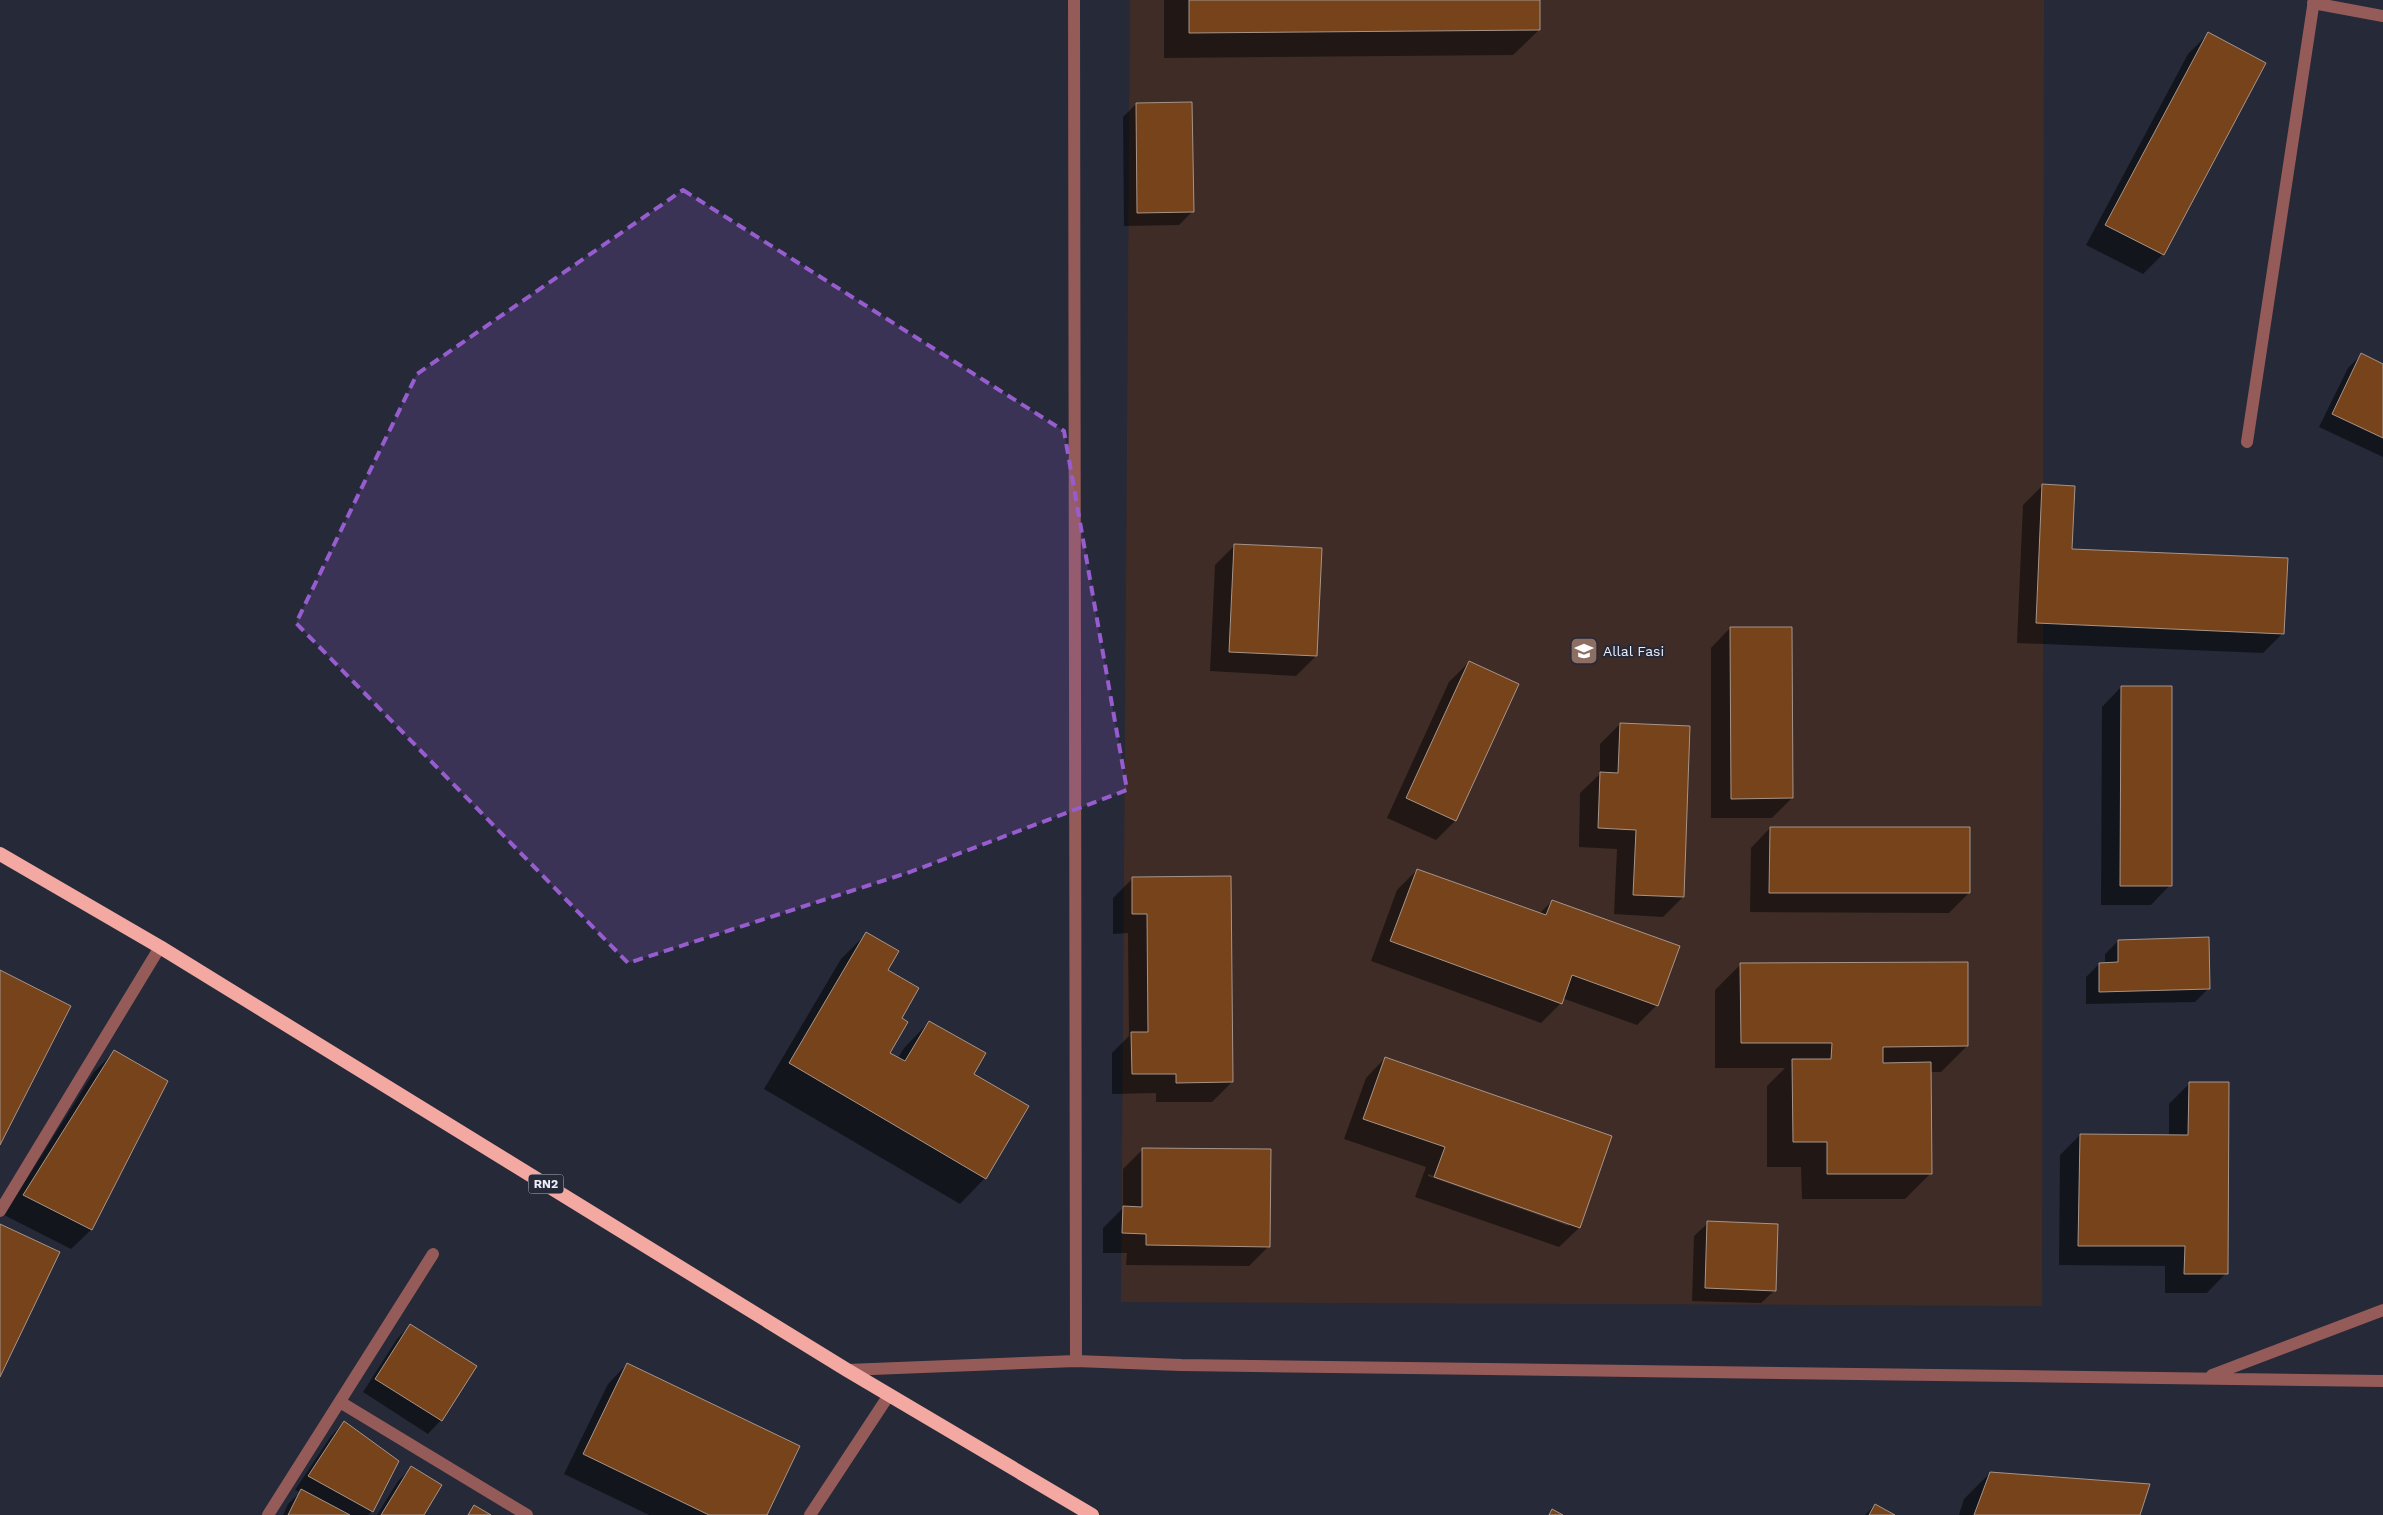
<svg xmlns="http://www.w3.org/2000/svg" width="2383" height="1515" viewBox="0 0 2383 1515" font-family="'Work Sans',sans-serif">
<rect width="100%" height="100%" fill="#252938"/>
<path fill="#3f2c26" d="M1130,0H2044L2042,1306L1121,1302Z"/>
<path fill="#0007" fill-rule="evenodd" d="M1164,0H1539V30L1513,55L1164,58Z
M2208,34L2163,254L2143,274L2086,245L2188,54Z
M1136,104L1192,212L1179,225L1124,226L1123,117Z
M2361,355L2383,365V457L2319,427L2348,368Z
M2042,486L2071,550L2283,633L2263,653L2017,643L2023,505Z
M1235,545L1316,656L1296,676L1210,671L1215,565Z
M1730,628L1792,798L1772,818H1711V648Z
M1469,662L1455,821L1436,840L1387,818L1449,682Z
M2121,687L2170,885L2151,905H2101L2102,707Z
M1620,724L1683,897L1663,917L1614,914L1617,849L1579,847L1580,793L1600,774V744Z
M1770,828L1969,893L1949,913L1750,912L1751,848Z
M1417,870L1539,914L1552,901L1657,1005L1637,1025L1562,998L1561,1003L1541,1023L1371,961L1397,890Z
M1133,878L1232,1082L1212,1102H1156V1093L1112,1094V1053L1129,1036L1128,933L1113,934V898Z
M867,933L887,971L900,1019L889,1053L898,1058L904,1048L929,1022L972,1075L985,1178L960,1204L764,1089L841,959Z
M2118,941L2209,988L2195,1002L2086,1004V977L2099,964H2105V954Z
M1741,964L1967,1046L1941,1072H1930L1931,1173L1905,1199H1802L1801,1167H1767V1086L1785,1068H1715V990Z
M114,1052L167,1081L91,1230L71,1249L4,1215L94,1072Z
M1385,1058L1579,1228L1559,1247L1415,1197L1426,1167L1344,1139L1366,1078ZM1428,1174L1569,1223V1226L1428,1176Z
M2189,1084L2226,1273L2207,1293H2165V1266L2059,1265L2060,1155L2080,1135L2169,1136V1104Z
M1143,1149L1269,1246L1249,1266L1126,1265L1127,1253H1103V1228L1123,1208V1169Z
M1708,1223L1775,1290L1761,1303L1692,1301L1694,1236Z
M410,1325L441,1420L428,1434L363,1392L397,1339Z
M627,1364L765,1515H649L564,1474L608,1384Z
M344,1422L372,1511L368,1515H283L288,1504L300,1492L295,1490L331,1436Z
M411,1468L422,1515H377L398,1481Z
M1990,1473L2138,1515H1959L1964,1499Z
M1875,1505L1892,1515H1865Z"/>
<path fill="#77431b" stroke="#a79488" d="M1189,0H1540V30L1189,33Z
M2208,32L2266,63L2164,255L2105,225Z
M1192,102L1194,212L1137,213L1136,103Z
M2361,353L2383,364V438L2332,414Z
M2042,484L2075,486L2072,549L2288,558L2284,634L2036,623Z
M1234,544L1322,548L1317,656L1229,652Z
M1730,627H1792L1793,798L1731,799Z
M1469,661L1519,684L1456,821L1406,798Z
M2121,686H2172V886H2120Z
M1620,723L1690,726L1684,897L1633,895L1636,830L1598,828L1600,772L1618,773Z
M1770,827H1970V893H1769Z
M1417,869L1546,915L1552,900L1680,946L1658,1006L1572,975L1562,1004L1390,941Z
M1231,876L1233,1082L1176,1083V1074H1132L1131,1032H1148L1147,914H1132V877Z
M866,932L899,951L888,970L919,988L902,1018L908,1022L890,1053L905,1061L929,1021L986,1053L974,1074L1029,1106L986,1179L789,1063Z
M2209,937L2210,989L2099,992V963L2118,962V940Z
M1968,962V1046L1883,1047V1063L1931,1062L1932,1174H1827V1142H1793L1792,1059H1831L1832,1043H1741L1740,963Z
M0,970L71,1006L0,1145Z
M114,1050L168,1081L92,1230L23,1195Z
M1385,1057L1612,1136L1580,1228L1434,1177L1445,1147L1363,1119Z
M2189,1082H2229L2228,1274H2184L2185,1246H2078L2080,1134L2188,1135Z
M1142,1148L1271,1149L1270,1247L1146,1245V1234L1122,1233L1123,1206L1142,1207Z
M1707,1221L1778,1224L1776,1291L1705,1288Z
M0,1224L60,1252L0,1377Z
M410,1324L477,1366L442,1421L375,1379Z
M627,1363L800,1446L767,1515H709L583,1454Z
M344,1421L399,1461L373,1512L308,1476Z
M411,1466L442,1485L424,1515H381Z
M1990,1472L2150,1484L2140,1515H1974Z
M301,1489L350,1515H288Z
M1875,1504L1895,1515H1869Z
M474,1505L491,1515H468Z
M1552,1509L1563,1515H1549Z"/>
<g fill="none" stroke-linecap="round" stroke-linejoin="round">
<path stroke="#955b58" stroke-width="12" d="M1074,0L1076,1361
M2313,3L2383,16
M2247,442L2314,0
M0,1211L160,947
M847,1370L1076,1361L1181,1365L2383,1381
M2212,1375L2383,1310
M340,1402L527,1515
M268,1515L433,1254
M810,1515L889,1395"/>
<path stroke="#f4a8a2" stroke-width="14" d="M0,854L160,947L847,1370L1092,1515"/>
</g>
<path fill="#975dce" fill-opacity="0.2" stroke="#975dce" stroke-width="4" stroke-dasharray="10 6" stroke-linejoin="round" d="M683,190L1064,431L1127,790L910,872L628,963L296,623L417,374Z"/>
<defs>
<symbol id="school-square" viewBox="-11 -11 22 22"><rect x="-9" y="-9" width="18" height="18" rx="4" fill="#8d6e63" stroke="#252938"/><path d="M0-5L7-2L0 1L-7-2ZM-4 1L0 2.5L4 1V4Q0 6-4 4Z" fill="#fff"/></symbol>
</defs>
<g fill-rule="evenodd">
<use href="#school-square" x="1568" y="635" width="32" height="32"/>
</g>
<g text-anchor="middle" stroke-width="4" stroke-linejoin="round" paint-order="stroke">
<rect fill="#252938" stroke="#b0b4bf" stroke-width="1" x="528.5" y="1174.5" width="35" height="19" rx="4"/>
<g font-size="12" font-weight="bold" fill="#eceff9">
<text x="546" y="1188">RN2</text>
</g>
<g font-size="14" fill="#eceff9" stroke="#252938" text-anchor="start">
<text x="1603" y="656">Allal Fasi</text>
</g>
</g>
</svg>
